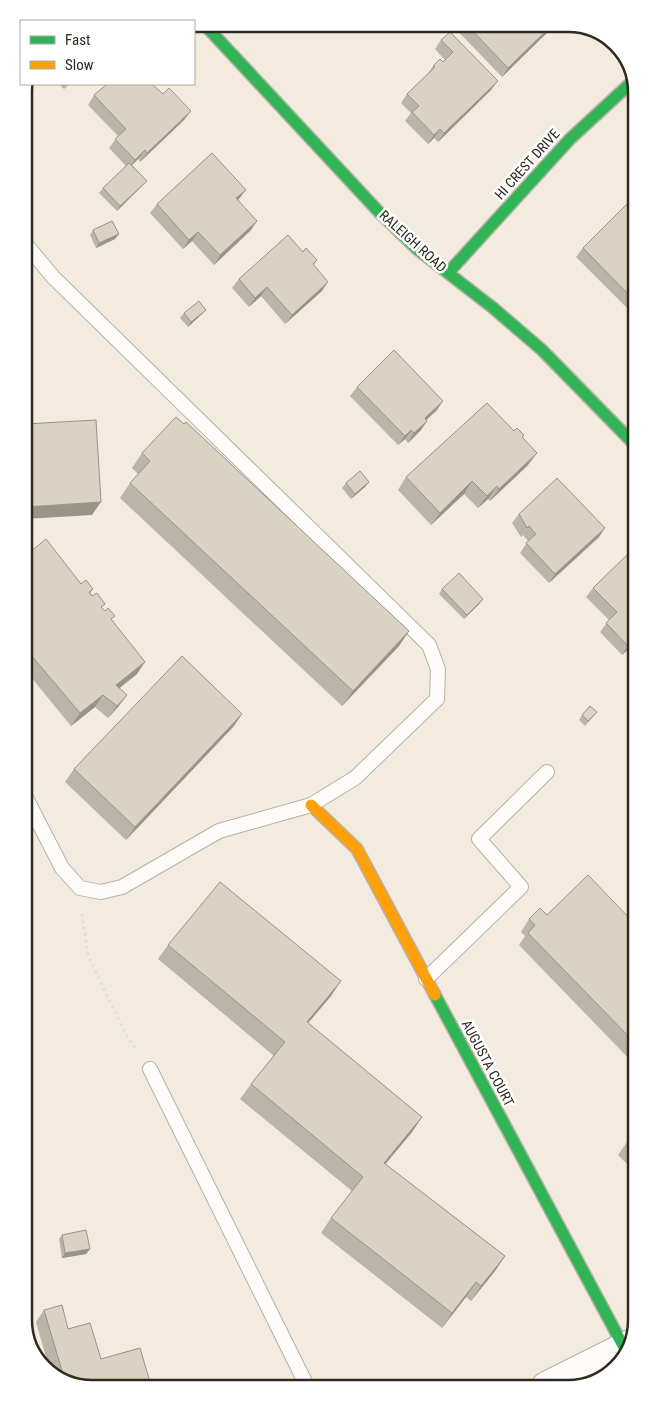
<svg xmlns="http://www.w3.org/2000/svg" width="661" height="1413" viewBox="0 0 661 1413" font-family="'Roboto Condensed',sans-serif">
<rect width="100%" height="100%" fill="#f3ebdd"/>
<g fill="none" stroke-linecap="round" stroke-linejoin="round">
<defs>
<path id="lane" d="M24,242L53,277L429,645L438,669L437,699L355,778L311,805L219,831L122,887L101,892L80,888L62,868L26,798
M426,979L521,887L479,839L547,772
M150,1069L308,1388"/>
<path id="street" d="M546,1386L630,1344"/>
<path id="fast" d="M204,24L378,211L417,249L492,307L542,350L635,445
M448,273L570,139L634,80
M435,995L627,1353"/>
<path id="slow" d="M311,805L357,849L435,995"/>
</defs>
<use href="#lane" stroke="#b8b1a7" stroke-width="16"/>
<use href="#street" stroke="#b8b1a7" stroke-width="30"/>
<use href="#fast" stroke="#b8b1a7" stroke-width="14"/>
<use href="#slow" stroke="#b8b1a7" stroke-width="14"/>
<path stroke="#e1deda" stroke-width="3" stroke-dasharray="2.5 4" stroke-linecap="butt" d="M82,914L88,955L125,1033L135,1048"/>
<use href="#lane" stroke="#fdfcfa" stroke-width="14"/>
<use href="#street" stroke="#fdfcfa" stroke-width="28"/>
<use href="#fast" stroke="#30b455" stroke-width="11"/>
<use href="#slow" stroke="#ff9f0a" stroke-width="11"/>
</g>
<path fill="#bbb5a8" d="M451,24H556L502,77Z
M441,40L491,90L438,142L434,138L428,144L405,121L411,113L401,103L407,94L427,75L433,66L443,62L445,60L435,49Z
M59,84H70L64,89Z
M163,94L191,111L184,120L140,162L138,159L132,165L147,181L117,211L99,193L103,188L126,166L109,148L118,136L88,105L94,95Z
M634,197V304L629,310L576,257L583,248Z
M239,199L238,200L251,230L214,265L192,241L183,249L150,213L157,204Z
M93,230L115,239L96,248L90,235Z
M303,252L317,260L314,265L322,291L285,324L261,296L249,307L232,288L239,279Z
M206,310L202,314L188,327L180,318L184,313Z
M357,387L437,410L427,419V421L421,430L408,443L405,439L398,445L350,396Z
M514,431L524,435L522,438L528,465L490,501L488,499L478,508L464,494L431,525L398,490L406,477Z
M142,453L409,631L399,646L342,706L120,498L130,483L138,474L132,468Z
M369,482L365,487L351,499L342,488L346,483Z
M519,514L599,537L549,583L520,553L528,541L523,535L521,537L512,523Z
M635,555V647L633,645L622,655L600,632L609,620L586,597L593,588Z
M25,556L93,589L90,593L112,620L137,674L119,688L127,695L118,707L108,718L95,707L71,726L26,671Z
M442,589L480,603L464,619L439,594Z
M597,712L593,717L585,726L579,720L582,715Z
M234,726L126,840L65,782L74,769Z
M547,915L636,925V1066L519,945L525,936L521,932L529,919Z
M168,945L331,996L308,1023L422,1117L412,1132L385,1164L505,1256L495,1271L471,1301L466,1297L442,1328L321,1233L331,1218L352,1191L240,1099L251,1084L274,1056L158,959Z
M637,1132V1174L618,1155L627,1142Z
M62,1235L90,1249L86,1254L62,1258L59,1239Z
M44,1310L68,1329L101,1359L87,1389L51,1375L36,1322Z"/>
<path fill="#999388" d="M553,24H556L502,77L508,68Z
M498,81L491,90L438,142L444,133Z
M191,111L184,120L140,162L147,153Z
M440,129L434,138L428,144L434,135Z
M145,150L138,159L128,169L135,160Z
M147,181L117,211L120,206Z
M246,190L239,199L230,207L236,198Z
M257,221L251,230L214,265L220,255Z
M198,232L192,241L183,249L189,240Z
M119,234L115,239L96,248L99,243Z
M328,282L322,291L285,324L292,315Z
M267,287L261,296L249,307L255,298Z
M206,310L202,314L188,327L191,322Z
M443,401L437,410L419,427L425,418Z
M427,421L421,430L408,443L414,433Z
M411,430L405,439L398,445L405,436Z
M537,453L528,465L490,501L499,489Z
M472,481L464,494L431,525L440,513Z
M369,482L365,487L351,499L355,494Z
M497,486L488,499L478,508L487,496Z
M101,502L92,515L25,519V507Z
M605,528L599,537L549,583L555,574Z
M483,599L480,603L464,619L467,615Z
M409,631L399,646L342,706L353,691Z
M635,639V641L633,645L622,655L628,646Z
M145,662L137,674L107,698L116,685Z
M103,695L95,707L71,726L80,713Z
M127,695L118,707L108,718L117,706Z
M242,714L234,726L126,840L135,827Z
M341,981L331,996L297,1036L307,1022Z
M422,1117L412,1132L374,1178L384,1163Z
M90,1249L86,1254L62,1258L65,1253Z
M505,1256L495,1271L471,1301L481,1286Z
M476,1282L466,1297L442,1328L452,1313Z"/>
<path fill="#dad2c3" stroke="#999388" d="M466,24H553L508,68Z
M450,32L498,81L444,133L440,129L434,135L412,112L419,106L407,94L435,67L433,66L440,59L443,62L453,52L441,40Z
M107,84H152L163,94L169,88L191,111L147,153L145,150L135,160L115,139L126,129L94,95Z
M212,153L246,190L236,198L257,221L220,255L198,232L189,240L157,204Z
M129,163L147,181L120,206L103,188Z
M634,197V300L583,248Z
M112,221L119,234L99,243L93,230Z
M288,235L303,252L306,248L317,260L313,264L328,282L292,315L267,287L255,298L239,279Z
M199,301L206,310L191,322L184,313Z
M394,350L443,401L425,418L427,421L414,433L411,430L405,436L357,387Z
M487,403L514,431L517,428L524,435L522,437L537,453L499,489L497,486L487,496L472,481L440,513L406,477Z
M176,417L184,424L186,422L409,631L353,691L130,483L150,461L142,453Z
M96,420L101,502L25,507V424Z
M360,471L369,482L355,494L346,483Z
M557,478L605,528L555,574L526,543L536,534L529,526L527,528L519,514Z
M46,539L81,584L86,580L93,589L89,592L92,596L97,593L105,604L101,607L105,611L108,608L115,616L111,619L145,662L116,685L127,695L117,706L103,695L80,713L25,648V556Z
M631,551L635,555V639L628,646L606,623L617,612L593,588Z
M459,573L483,599L467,615L442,589Z
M182,656L242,714L135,827L74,769Z
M590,706L597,712L588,721L582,715Z
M588,875L636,925V1044L528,933L535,925L529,919L540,908L547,915Z
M220,882L341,981L307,1022L422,1117L384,1163L505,1256L481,1286L476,1282L452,1313L331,1218L363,1177L251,1084L285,1042L168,945Z
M637,1132V1153L627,1142Z
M86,1230L90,1249L65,1253L62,1235Z
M62,1305L68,1329L90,1323L101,1359L140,1348L152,1389H87L65,1381L44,1310Z"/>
<g text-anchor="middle" stroke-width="5" stroke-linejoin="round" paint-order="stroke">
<g font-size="14" fill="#2f2a20" stroke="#fff">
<text transform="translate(527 164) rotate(-48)" y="5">HI CREST DRIVE</text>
<text transform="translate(413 241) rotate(42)" y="5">RALEIGH ROAD</text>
<text transform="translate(488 1063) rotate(62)" y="5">AUGUSTA COURT</text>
</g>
</g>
<path d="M0 0H661V1413H0ZM92 32H568A60 60 0 0 1 628 92V1320A60 60 0 0 1 568 1380H92A60 60 0 0 1 32 1320V92A60 60 0 0 1 92 32Z" fill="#fff" fill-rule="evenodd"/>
<path fill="none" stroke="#2f2a20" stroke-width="2.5" d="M92 32H568A60 60 0 0 1 628 92V1320A60 60 0 0 1 568 1380H92A60 60 0 0 1 32 1320V92A60 60 0 0 1 92 32Z"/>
<rect x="20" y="20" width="175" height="65" fill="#ffffff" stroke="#acaaa6"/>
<rect x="30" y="36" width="25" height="8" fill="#30b455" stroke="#acaaa6"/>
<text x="65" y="45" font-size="15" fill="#2f2a20">Fast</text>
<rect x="30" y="61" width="25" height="8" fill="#ff9f0a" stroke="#acaaa6"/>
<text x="65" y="70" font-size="15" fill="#2f2a20">Slow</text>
</svg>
